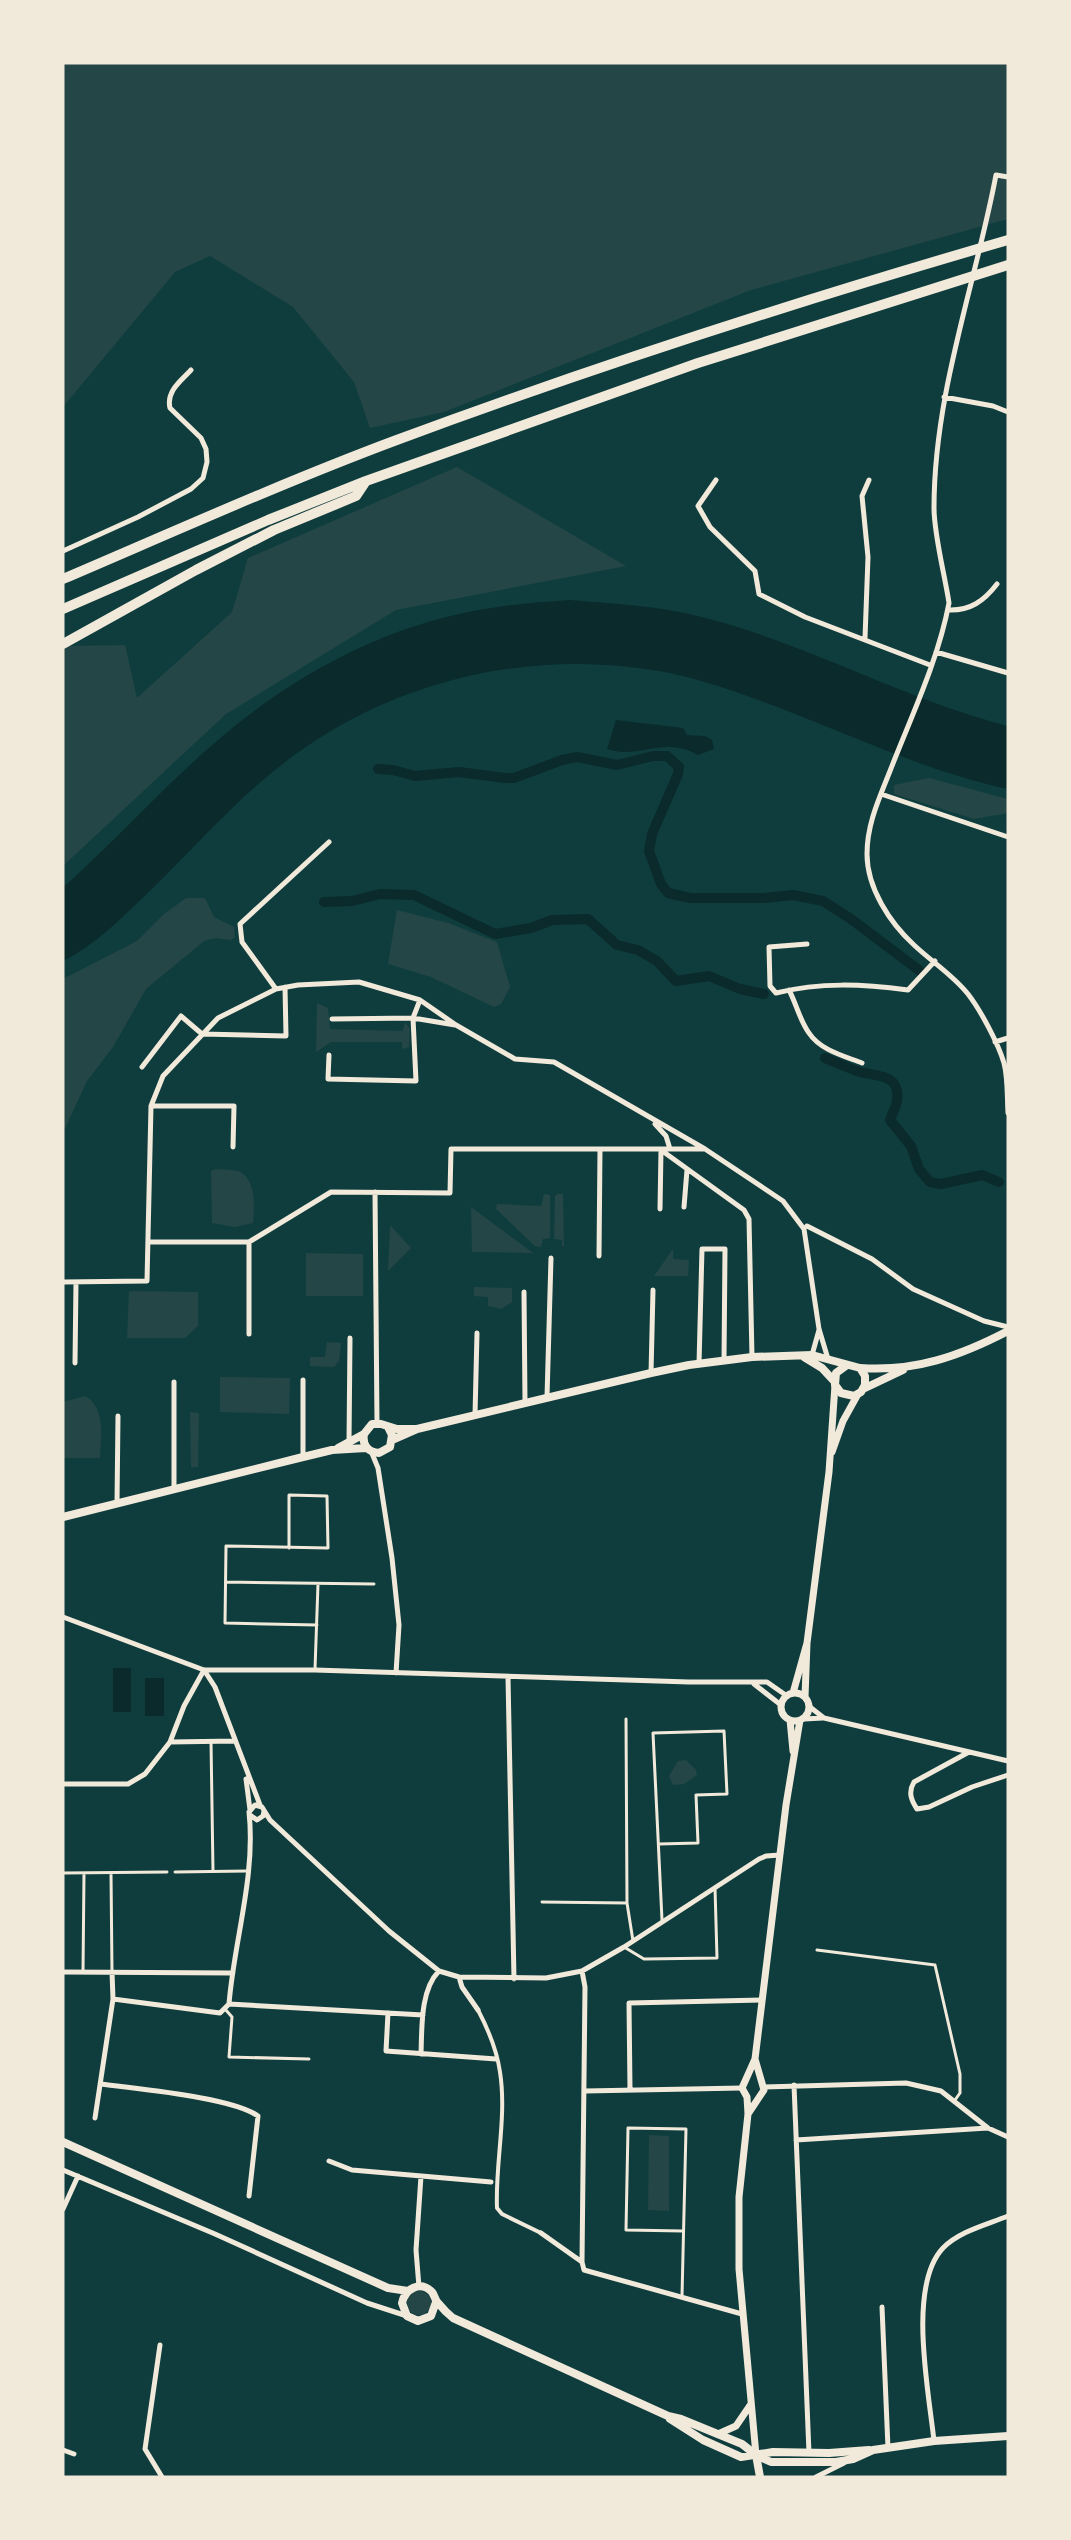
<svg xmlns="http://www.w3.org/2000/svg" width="1071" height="2540" viewBox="0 0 1071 2540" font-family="'Public Sans',sans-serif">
<rect width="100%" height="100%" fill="#0f3d3e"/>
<path fill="#244646" d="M63,63H1008V219L751,290L444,412L370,428L354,382L293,307L210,256L175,272L63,407Z
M457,467L626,566L396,610L226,714L63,866V646L125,645L137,698L232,612L248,558Z
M929,778L1008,799V813L974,819L894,794V785Z
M186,898H205L214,917L234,927L235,937L231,940L216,938L204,941L146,989L113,1047L87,1081L63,1133V979L137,941L164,914Z
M397,910L448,923L497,942L510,987L501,1004L494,1007L431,977L388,964Z
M317,1003L328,1008L330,1029L403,1031L405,1022L410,1029L409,1047L402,1049V1042H331L316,1052Z
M215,1169C223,1170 233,1169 240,1172C257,1181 254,1208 253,1223L235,1227L212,1223L211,1171Z
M544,1194L550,1195V1238L543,1239L541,1247L535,1246L496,1209L497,1204L541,1206Z
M558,1194H563L564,1246L562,1247V1240L554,1239L555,1196Z
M471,1207L533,1253L472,1252Z
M390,1225L411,1248L388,1271Z
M673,1249V1259L689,1260L688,1276H654Z
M306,1253L363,1254V1296H306Z
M474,1287L512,1288V1302L501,1309L488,1306V1297L474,1296Z
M129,1291L198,1292V1326L185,1338H127Z
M327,1342L341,1343L339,1361L334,1367L310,1366V1357H325Z
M220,1377L290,1378L289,1414L220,1412Z
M85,1396C106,1407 101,1438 100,1458H63V1402Z
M190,1412L199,1413L198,1467H191Z
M686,1760L696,1770L697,1775L684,1784L673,1785L669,1776L678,1761Z
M649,2135L669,2136V2211L648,2210Z
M407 2303a12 12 0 1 1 24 0a12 12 0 1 1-24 0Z"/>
<path fill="#0a2a2b" d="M570,600C616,604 662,606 706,618C810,645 904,699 1008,726V789C923,771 843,731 761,701C728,689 694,677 659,671C534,650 407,677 303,749C246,788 199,843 150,891C123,916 96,945 63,961V887C77,876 90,862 103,850C141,813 178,774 218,740C297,672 393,621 498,607C522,603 546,602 570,600Z
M616,720L683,728L687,735L705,736L712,740L714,749L698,755C664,735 638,760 607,749Z
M113,1668H131V1712H113Z
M145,1678H164V1716H145Z"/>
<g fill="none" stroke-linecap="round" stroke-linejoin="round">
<path stroke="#0a2a2b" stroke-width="10" d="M378,769L393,770L415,776L459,772L505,778H514L562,760L577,757L617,765L653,756H667L679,767L678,774L652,834L649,851L661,884L668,893L690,898H764L793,895L823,901L851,919L920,971
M324,902L352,901L380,894L414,895L495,934L531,928L552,920L588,919L617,945L638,950L657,961L676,981L709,976L740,989L764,994
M825,1058C835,1062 846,1067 857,1071C874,1077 901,1072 897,1101C896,1108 892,1113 890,1120L911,1146L919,1169L930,1182L941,1184L982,1175L999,1182"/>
<path stroke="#f1e9da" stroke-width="3" d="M289,1548V1495L327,1496L328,1548L226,1546L225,1623L317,1625
M226,1582L374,1584
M315,1669L318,1584
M626,1719L627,1903
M211,1741L213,1871
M659,1844L698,1843L696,1795L727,1794L724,1731L653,1733L662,1920
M175,1872L247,1871
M63,1873L167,1872
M111,1873L112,1972
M542,1902L627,1903L633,1941
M624,1947L644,1959L717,1958L715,1888
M817,1950L935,1965L960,2074V2093L955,2100
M83,1972L84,1873
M225,2009L232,2017L229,2057L309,2059
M682,2296L686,2129L628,2128L626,2230L683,2231"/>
<path stroke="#f1e9da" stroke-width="4" d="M478,2010C488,2029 497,2051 500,2072C507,2117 495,2164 497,2208L502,2214L541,2233"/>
<path stroke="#f1e9da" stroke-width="5" d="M1008,177L996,175C975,286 934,393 934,508C934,535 945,576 949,603C938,661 911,717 890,771C879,799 867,824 867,854C867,888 890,923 914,945C932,962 953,975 968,994C981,1011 998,1043 1004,1063C1008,1078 1007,1097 1008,1113
M944,397L993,406L1008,412
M716,480L698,506L710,527L755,571L759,594L805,617L930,665
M63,551L138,517L191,489L203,478L207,462L206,449L201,438L170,408C166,391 181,381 191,370
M948,610C970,611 984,601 997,584
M865,638L868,557L862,496L869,480
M936,652L1008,673
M881,794L1008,837
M807,944L769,947L770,986L776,993C821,982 862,984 908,990L935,961
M276,989L242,942L240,924L329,842
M789,990C796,1003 800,1021 809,1033C820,1050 844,1056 862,1063
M332,1019L413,1018L455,1025
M995,1042L1008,1038
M329,1055L328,1079L416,1081L413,1018L420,1000
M142,1067L181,1016L202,1034L286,1036L285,987
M151,1106H234L233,1147
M655,1124L666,1136L670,1149
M661,1150L744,1210L749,1219L752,1357
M375,1192L377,1423
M684,1207L687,1170
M660,1209L661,1150
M807,1226L872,1259L913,1289L984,1321L1008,1327
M148,1242H249
M249,1242L331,1192L450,1193L451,1149H703
M599,1256L600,1150
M63,1282L147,1281L151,1106L163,1076L218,1018L276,989L298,985L359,982L420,1000L456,1025L515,1059L554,1062L705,1149L783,1201L804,1229L819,1329L828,1359
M524,1292L525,1402
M249,1334V1242
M812,1355L819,1330
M75,1363L76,1282
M699,1364L702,1249H725L724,1361
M651,1373L653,1290
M547,1397L551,1258
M475,1415L477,1333
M349,1442L350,1338
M371,1451L378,1468L392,1558L399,1625L396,1673
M303,1457V1380
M174,1489V1382
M117,1503L118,1416
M63,1617L204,1670H315L689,1682H767L787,1696
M204,1670L215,1687L260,1805
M508,1677L514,1979
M754,1684L781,1705
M810,1707L824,1718L1008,1761
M804,1719L823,1718
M170,1742L235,1741
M969,1752L914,1782C908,1792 911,1800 917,1809L929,1807L972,1787L1008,1775
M246,1779L250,1810
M63,1784H128L145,1774L170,1742L184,1706L204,1670
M250,1815L257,1820L263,1816L264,1811
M582,1971L585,1987L582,2262L584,2270L742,2314
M63,1972L233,1973
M459,1977L462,1987L478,2010
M113,1999L220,2013L229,2004C234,1941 256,1876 249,1812L255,1805L262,1807L270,1820L389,1931L439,1971L459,1977L546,1978L582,1971L624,1947L759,1859L766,1856L780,1855
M229,2004L423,2015
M388,2013L386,2051L496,2059
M421,2054C422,2029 420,1990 439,1971
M101,2084C136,2089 232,2097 258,2116L249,2196
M794,2085L809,2453
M764,2087L906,2083L941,2091L988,2128L1008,2137
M630,2089L629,2003L762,2000
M585,2091L742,2088
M95,2118L113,1999L112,1972
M796,2140L988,2128
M329,2161L352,2170L491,2182
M63,2170L215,2234L367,2303L407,2316
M63,2209L78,2176
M541,2233L582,2262
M419,2287L416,2250L421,2176
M882,2307L888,2448
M160,2345L145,2449L162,2477
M934,2441C929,2393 907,2286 943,2248C960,2231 986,2225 1008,2216
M63,2450L74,2454
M816,2477L844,2463"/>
<path stroke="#f1e9da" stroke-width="7" d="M832,1452L843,1421L858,1394
M781 1707a14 14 0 1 1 28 0a14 14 0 1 1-28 0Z
M793,1693L807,1643
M805,1697L807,1643L829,1472L835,1385
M790,1720L793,1751
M748,2114L764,2090L755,2059
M718,2434L736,2426L751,2404
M756,2455L739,2269V2197L748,2114L747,2097L742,2088L755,2059L786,1805L800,1720"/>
<path stroke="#f1e9da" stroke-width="8" d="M756,2455L760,2477"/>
<path stroke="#f1e9da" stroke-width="8" d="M804,1357L822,1368L835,1382
M860,1368C915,1372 960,1356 1008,1331
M863,1389L903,1370
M388,1427L392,1435L390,1447L379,1453C368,1452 362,1445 364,1434L372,1424H381L397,1429H417L651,1373L689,1365L752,1357L812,1355L860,1368L865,1376V1385L861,1392L854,1396L841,1393L835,1385L836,1373L847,1365
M392,1440L417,1429
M338,1448L364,1434
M63,1517L303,1457L332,1450L366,1448
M63,2142L388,2288L408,2291
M436,2302L431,2316L418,2321L407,2316L402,2303C405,2289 420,2280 432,2292C435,2296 435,2301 439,2304C443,2309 448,2314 453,2318L668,2416L681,2419L742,2444L756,2455L771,2462H836L853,2459L873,2450L934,2441L1008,2436
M670,2419L703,2440L741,2457L773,2452L829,2453L869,2450"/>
<path stroke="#f1e9da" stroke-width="10" d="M63,579C173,532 282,483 394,441C596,366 801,300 1008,240
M63,609L268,520L366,481L698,363L1008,265
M63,644L196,570L274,530L356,496L366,481"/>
</g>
<rect width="1071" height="2540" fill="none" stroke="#f1e9da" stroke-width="129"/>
</svg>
